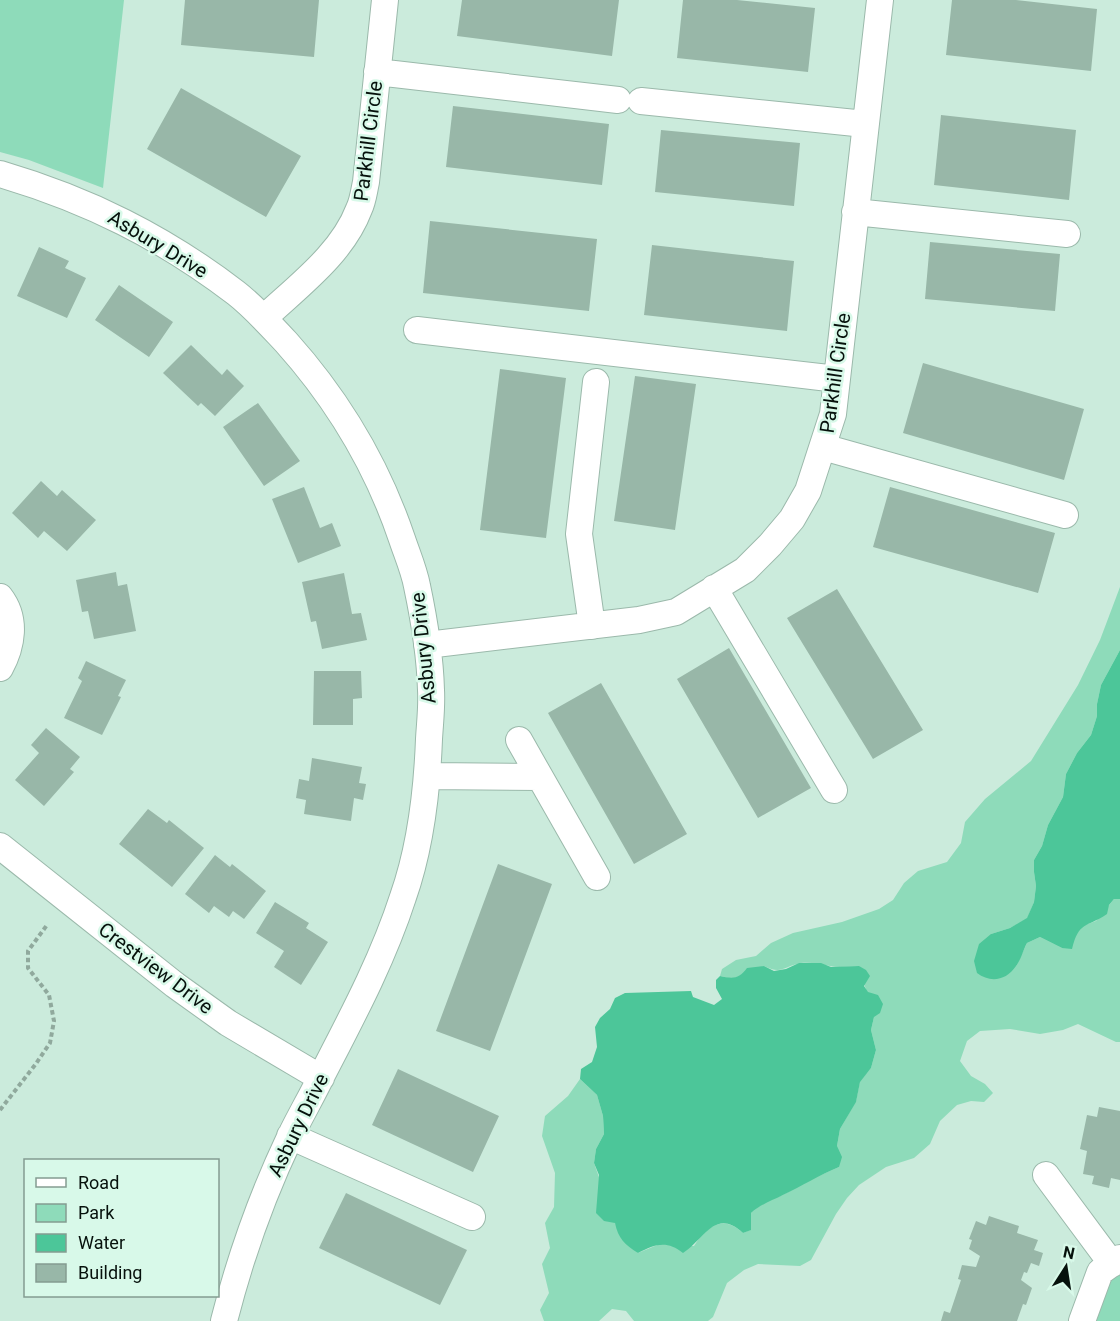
<svg xmlns="http://www.w3.org/2000/svg" width="1120" height="1321" viewBox="0 0 1120 1321" font-family="Roboto,sans-serif">
<rect width="100%" height="100%" fill="#cbebdc"/>
<path fill="#8edbba" d="M0,0H124L103,188L29,160L0,152Z
M1120,587V650L1101,685L1097,704V716L1091,735L1077,753L1066,774L1063,797L1048,825L1042,846L1034,860V872L1036,886L1034,902L1027,919L1010,928L991,934L1016,966L1027,943L1040,937L1062,948L1082,926L1096,921L1114,899H1120V1042H1116L1078,1024L1063,1030L1040,1034L1010,1029L980,1031L967,1041L960,1061L971,1076L985,1084L993,1093L984,1102L971,1101L957,1105L940,1121L930,1144L914,1158L886,1167L859,1185L847,1198L836,1214L811,1260L800,1266L758,1264L744,1270L727,1283L713,1317L708,1321H634L626,1311L612,1309L599,1321H544L540,1310L549,1293L542,1264L550,1248L545,1223L554,1207L555,1173L542,1136L545,1116L568,1096L580,1079L597,1095L603,1116L604,1134L596,1149L594,1163L615,1223L638,1253L662,1243L675,1246H694C707,1226 723,1214 743,1233L750,1230L751,1213L764,1202L783,1195L807,1181L839,1167L837,1146L840,1129L856,1101L860,1081L871,1068L876,1050L871,1030L874,1017L859,966C850,966 839,968 830,966C820,964 811,962 801,963C784,966 782,975 764,966L733,979L720,976L722,969L736,960L756,956L771,943L793,933L842,922L879,909L893,900L904,883L918,871L947,862L961,843L965,822L985,799L1031,761L1078,685L1100,640Z
M1120,1269V1321H1094L1105,1283Z"/>
<path fill="#4cc699" d="M1120,650V899H1114L1109,905L1107,914C1086,928 1079,921 1072,949L1062,948L1040,937L1027,943C1023,950 1021,960 1016,966C1006,981 990,983 977,973L974,961L979,944L991,934L1010,928L1027,918L1034,902L1036,886L1034,872V860L1042,846L1048,825L1063,797L1066,774L1077,753L1091,735L1097,716V704L1101,685Z
M799,963H821L831,967L859,966L866,970L870,976L864,986L868,992L878,995L883,1004L880,1013L874,1017L871,1030L876,1050L871,1068L860,1082L856,1102L840,1129L837,1146L842,1157L839,1167C819,1175 802,1186 783,1195C771,1201 761,1204 751,1213V1230L743,1233C715,1207 704,1240 683,1253C667,1240 655,1244 638,1253C625,1245 618,1238 615,1223L604,1221L596,1213L599,1175L594,1163L596,1149L604,1134L603,1116L597,1095L580,1079L581,1069L592,1062L597,1047L595,1027L600,1018L610,1009L615,998L625,993L691,991L693,997L714,1005L722,999L716,988V980L720,976C733,979 739,979 747,968L764,966L774,971L786,969Z"/>
<path fill="#98b7a8" d="M185,0H319L314,57L181,45Z
M462,0H619L612,56L457,36Z
M683,0H737L815,8L808,72L677,58Z
M952,0H1016L1097,9L1091,71L946,55Z
M181,88L301,156L266,217L147,149Z
M453,106L609,124L602,185L446,167Z
M941,115L1076,130L1069,200L934,185Z
M661,130L800,143L794,206L655,192Z
M430,221L597,239L589,311L423,293Z
M930,242L1060,254L1055,311L925,299Z
M652,245L794,261L787,331L644,315Z
M39,247L69,261L65,268L86,278L67,318L17,296Z
M119,285L173,322L149,357L95,320Z
M191,345L222,375L227,369L244,386L215,416L201,403L198,406L163,373Z
M923,363L1084,409L1064,480L903,433Z
M500,369L566,378L546,538L480,530Z
M635,376L696,384L675,530L614,521Z
M258,403L300,461L264,486L223,427Z
M41,481L57,496L62,490L96,520L67,551L44,531L38,538L12,513Z
M304,487L320,528L332,523L341,546L298,563L272,499Z
M890,487L1055,533L1038,593L873,547Z
M116,572L118,586L127,584L136,631L94,639L88,611L82,612L76,580Z
M344,573L352,614L361,613L367,640L322,649L316,621L311,622L302,582Z
M837,589L923,730L873,759L787,618Z
M729,648L811,788L758,818L677,679Z
M86,661L126,680L118,696L121,697L102,735L64,718L82,681L78,678Z
M314,671H361L362,698L353,699V725H313Z
M601,683L687,834L634,864L548,713Z
M46,728L80,757L70,769L74,772L44,806L15,780L39,753L31,745Z
M312,758L362,767L359,783L366,784L363,800L354,798L351,821L304,814L306,800L296,798L299,779L309,781Z
M148,809L167,823L169,820L204,848L172,887L119,844Z
M215,855L230,867L232,864L266,891L244,919L233,911L229,917L214,906L209,913L185,894Z
M498,864L552,884L490,1051L436,1031Z
M275,902L309,923L306,928L328,942L301,985L274,967L284,951L256,933Z
M398,1069L499,1116L473,1172L372,1125Z
M1099,1107L1120,1111V1180L1111,1178L1109,1188L1092,1184L1094,1176L1083,1174L1087,1151L1080,1149L1087,1115L1097,1117Z
M346,1193L467,1250L440,1305L319,1248Z
M989,1216L1019,1226L1017,1233L1038,1240L1034,1250L1043,1253L1039,1266L1031,1263L1027,1273L1024,1272L1021,1280L1032,1288L1026,1305L1023,1304L1017,1321H941L944,1311L950,1313L961,1280L958,1279L962,1265L976,1267L980,1256L969,1249L972,1240L969,1239L976,1221L986,1225Z"/>
<g fill="none" stroke-linecap="round" stroke-linejoin="round">
<defs>
<path id="minor" d="M377,72L618,100
M641,101L865,124
M0,174C88,200 163,237 236,293C254,307 270,325 286,342C338,400 377,465 402,539C407,554 414,570 417,586C424,619 430,655 431,690C432,706 430,722 429,739C427,792 421,846 403,897C383,959 352,1017 322,1075C312,1096 300,1116 290,1137C262,1196 240,1258 224,1321
M855,212L1067,234
M264,318C298,286 342,254 359,209C363,201 364,191 366,182L385,0
M417,330L837,379
M823,447L1065,515
M714,588L834,790
M0,597C17,619 12,646 0,668
M592,626L579,534L596,382
M427,645L639,620L676,612L745,570L770,545L792,519L808,491L833,414L880,0
M519,740L540,777
M428,776L540,777L597,877
M0,846L175,985L228,1023L321,1078
M290,1136L472,1217
M1046,1175L1112,1264
M1082,1321L1100,1272L1120,1258"/>
</defs>
<use href="#minor" stroke="#9bb9ab" stroke-width="28"/>
<path stroke="#90a99d" stroke-width="4" stroke-dasharray="4.5 3" stroke-linecap="butt" d="M0,1110L35,1065L50,1043L54,1021L49,995L28,968V951L47,925"/>
<use href="#minor" stroke="#fff" stroke-width="26"/>
</g>
<g text-anchor="middle" stroke-width="5" stroke-linejoin="round" paint-order="stroke">
<g font-size="20" fill="#06110c" stroke="#d8f9e9">
<text transform="translate(368 141) rotate(-83)" y="7">Parkhill Circle</text>
<text transform="translate(158 244) rotate(31)" y="7">Asbury Drive</text>
<text transform="translate(835 373) rotate(-82)" y="7">Parkhill Circle</text>
<text transform="translate(423 648) rotate(-96)" y="7">Asbury Drive</text>
<text transform="translate(156 968) rotate(37)" y="7">Crestview Drive</text>
<text transform="translate(298 1125) rotate(-64)" y="7">Asbury Drive</text>
</g>
</g>
<rect x="24" y="1159" width="195" height="138" fill="#d8f9e9" stroke="#849c91" stroke-width="1.5"/>
<rect x="36" y="1178" width="30" height="9" fill="#ffffff" stroke="#849c91" stroke-width="1.5"/>
<text x="78" y="1189" font-size="18" fill="#06110c">Road</text>
<rect x="36" y="1204" width="30" height="18" fill="#8edbba" stroke="#849c91" stroke-width="1.5"/>
<text x="78" y="1219" font-size="18" fill="#06110c">Park</text>
<rect x="36" y="1234" width="30" height="18" fill="#4cc699" stroke="#849c91" stroke-width="1.5"/>
<text x="78" y="1249" font-size="18" fill="#06110c">Water</text>
<rect x="36" y="1264" width="30" height="18" fill="#98b7a8" stroke="#849c91" stroke-width="1.5"/>
<text x="78" y="1279" font-size="18" fill="#06110c">Building</text>
<g transform="translate(1066 1267) rotate(12)" stroke="#d8f9e9" stroke-width="4.5" paint-order="stroke">
<path d="M0-4.5L10 22L0 15L-10 22Z" fill="#06110c"/>
<text y="-9" font-size="16" font-weight="bold" text-anchor="middle" fill="#06110c">N</text>
</g>
</svg>
